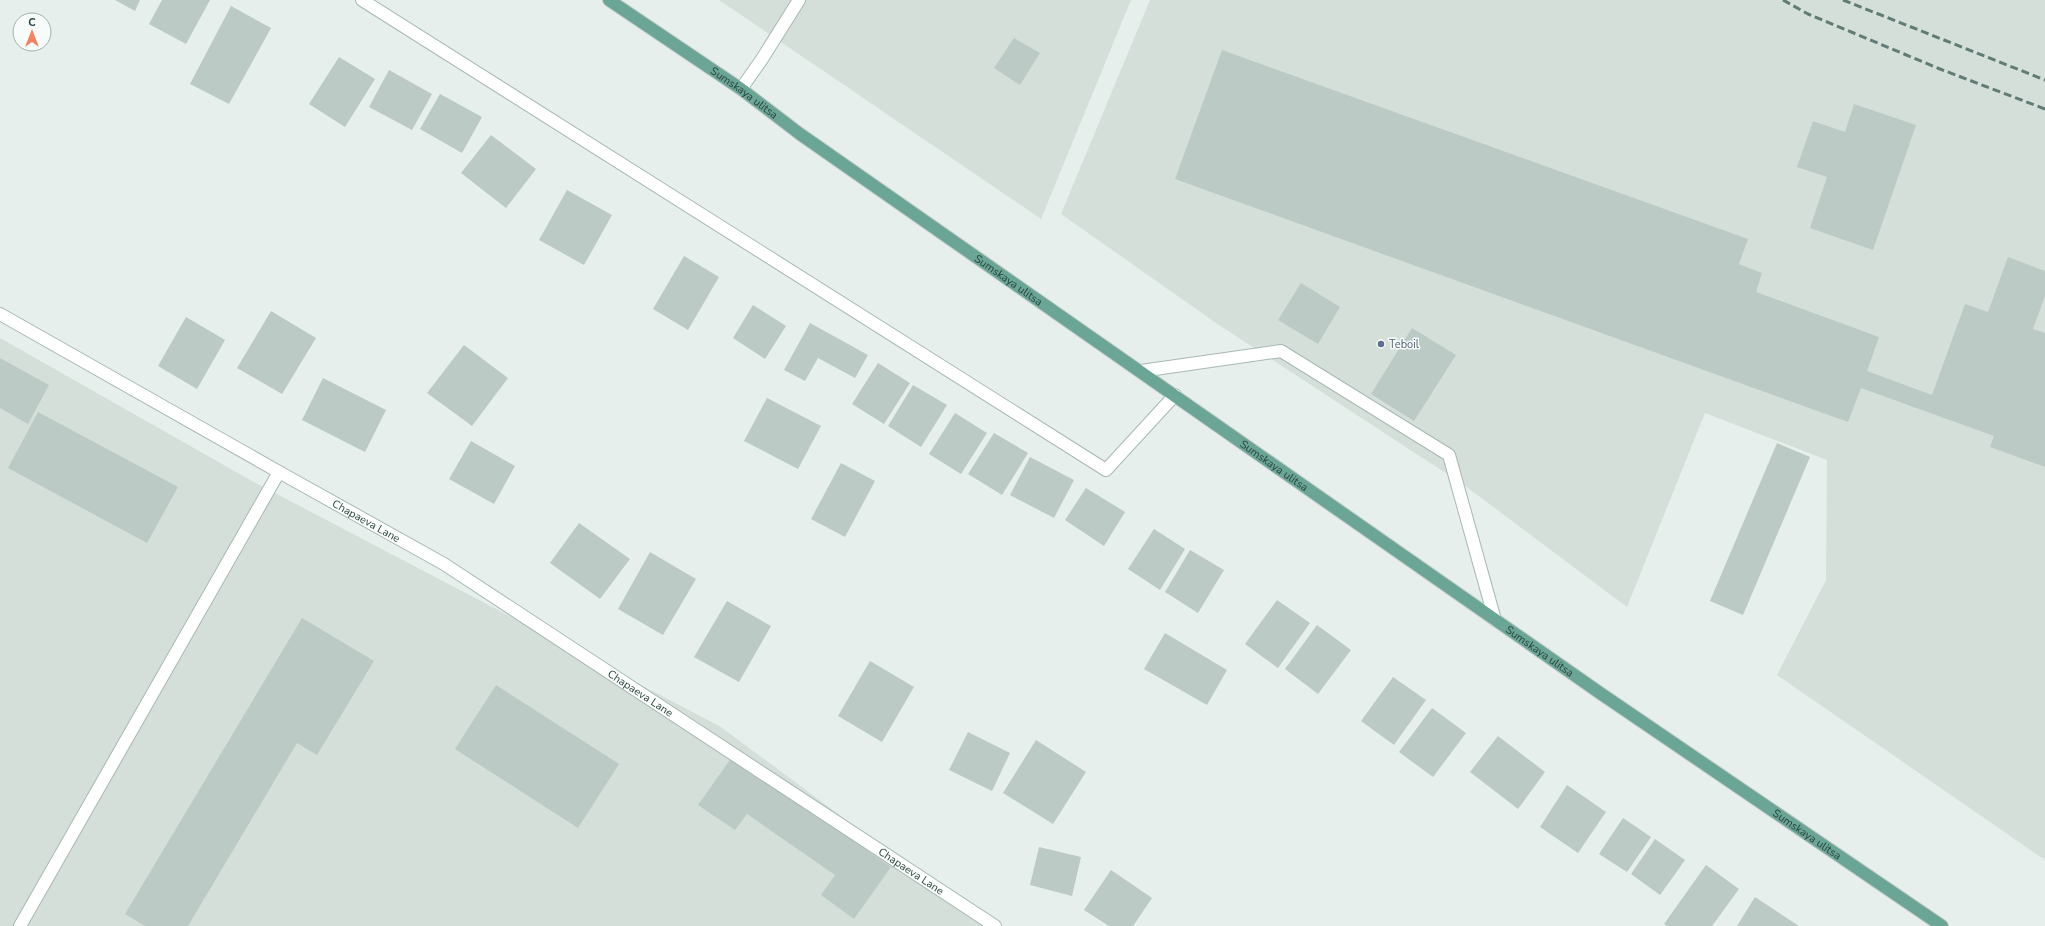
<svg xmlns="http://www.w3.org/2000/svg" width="2045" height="926" viewBox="0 0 2045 926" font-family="'Nunito Sans',sans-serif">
<rect width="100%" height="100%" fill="#e6efeb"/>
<path fill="#d4dfda" d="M719,0H1131L1041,219Z
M1150,0H2045V860L1777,675L1826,580L1827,460L1705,413L1627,607L1464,485L1216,323L1061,214Z
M0,338L252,481L721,727L989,926H0Z"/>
<path fill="#bbcac4" d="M115,0H140L135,11Z
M162,0H210L186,44L149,24Z
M231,6L271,28L229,104L190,84Z
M1014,38L1040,53L1020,85L994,68Z
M1222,50L1748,239L1739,264L1762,273L1756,292L1879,337L1867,371L1932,395L1965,304L1988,312L2008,257L2045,271V296L2033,329L2045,333V467L1990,447L1994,436L1861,388L1848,422L1175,179Z
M339,57L375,79L345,127L309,104Z
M389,70L432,94L412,130L369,107Z
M440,94L482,117L462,153L420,129Z
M1854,104L1916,125L1873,250L1810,228L1827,177L1797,167L1813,121L1845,132Z
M491,135L536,169L506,208L461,173Z
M567,190L612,215L584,265L539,240Z
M684,256L719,277L688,330L653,309Z
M1301,283L1340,307L1318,344L1278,320Z
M753,305L786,326L765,359L733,338Z
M271,311L316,338L282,394L237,368Z
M186,317L225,340L197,389L158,366Z
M810,323L868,355L855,378L818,358L805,381L784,370Z
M1412,328L1456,355L1414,421L1371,394Z
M464,345L508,378L472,426L427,393Z
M0,358L49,385L28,424L0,408Z
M878,363L910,383L884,424L852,404Z
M323,378L386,410L365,452L302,420Z
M913,385L947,405L921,447L888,426Z
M767,398L821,426L798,469L744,441Z
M38,412L178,487L147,543L8,468Z
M955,413L987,433L961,474L929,454Z
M994,433L1028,453L1002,495L968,474Z
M471,441L515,466L494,504L449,479Z
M1777,443L1810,457L1743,615L1710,601Z
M1030,457L1074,480L1054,518L1010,495Z
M841,463L875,481L845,537L811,519Z
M1086,488L1125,512L1104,546L1065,520Z
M579,523L630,559L600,599L550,563Z
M1154,529L1185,549L1160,590L1128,569Z
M1190,550L1224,570L1198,613L1165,592Z
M650,552L696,579L663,635L618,609Z
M1277,600L1310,623L1278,668L1245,644Z
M727,601L771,626L739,682L694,657Z
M302,618L374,661L317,755L297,743L188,926H145L125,914Z
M1317,625L1351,650L1318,694L1285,669Z
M1165,633L1227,670L1207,705L1144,669Z
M870,661L914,687L882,742L838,716Z
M1393,677L1426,700L1394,745L1361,721Z
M496,685L619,764L578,828L455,749Z
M1432,708L1466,733L1433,777L1399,752Z
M968,732L1010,753L992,791L949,770Z
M1498,736L1545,772L1518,809L1470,772Z
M1036,740L1086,772L1053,824L1003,793Z
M732,757L891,867L854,919L821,895L835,875L747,814L735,830L698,805Z
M1567,785L1606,812L1578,853L1540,827Z
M1623,818L1651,837L1627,872L1599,854Z
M1655,839L1685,860L1660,895L1631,874Z
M1039,847L1081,857L1072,896L1030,885Z
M1706,865L1739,889L1712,926H1667L1664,924Z
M1111,870L1152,898L1133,926H1109L1084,910Z
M1755,897L1799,926H1737Z"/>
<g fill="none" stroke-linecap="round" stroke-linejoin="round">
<defs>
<path id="service" d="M741,89L762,59L799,0
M1141,371L1281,351L1449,455L1495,620"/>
<g id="minor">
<path d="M362,0L1106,470L1175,395"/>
<path d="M0,314L279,472L20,926"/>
<path id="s1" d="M279,472L444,564L995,926"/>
</g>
<g id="primary">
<path id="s2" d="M609,0L741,89L800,134L1600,693L1942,926"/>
</g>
</defs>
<use href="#service" stroke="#a8b8b2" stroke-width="14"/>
<use href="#minor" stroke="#a8b8b2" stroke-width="14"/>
<use href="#primary" stroke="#c2cac8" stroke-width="14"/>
<use href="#service" stroke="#fff" stroke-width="12"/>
<use href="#minor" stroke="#fff" stroke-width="12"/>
<use href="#primary" stroke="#6aa596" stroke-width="12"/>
<path stroke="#5f7d75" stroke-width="3" stroke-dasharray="8 4" stroke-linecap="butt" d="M1783,0L1808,14L1940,69L2045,109
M1843,0L2045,80"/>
</g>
<circle fill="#5c6f8a" stroke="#f7fbf9" stroke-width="1.5" cx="1381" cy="344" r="4"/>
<g text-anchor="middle" stroke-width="3" stroke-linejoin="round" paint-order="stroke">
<g font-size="11" fill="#24423a" stroke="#f7fbf9">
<text dy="4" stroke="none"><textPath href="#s2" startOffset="164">Sumskaya ulitsa</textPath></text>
<text dy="4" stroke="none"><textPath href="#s2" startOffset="488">Sumskaya ulitsa</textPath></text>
<text dy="4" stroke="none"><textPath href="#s2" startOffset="812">Sumskaya ulitsa</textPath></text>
<text dy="4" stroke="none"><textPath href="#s1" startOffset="100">Chapaeva Lane</textPath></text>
<text dy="4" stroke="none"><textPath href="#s2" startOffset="1136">Sumskaya ulitsa</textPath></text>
<text dy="4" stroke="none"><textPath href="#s1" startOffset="424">Chapaeva Lane</textPath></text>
<text dy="4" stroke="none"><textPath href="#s2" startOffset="1460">Sumskaya ulitsa</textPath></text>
<text dy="4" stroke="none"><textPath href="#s1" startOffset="748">Chapaeva Lane</textPath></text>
</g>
<g font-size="11" fill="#4e5e75" stroke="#f7fbf9" text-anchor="start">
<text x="1389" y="348">Teboil</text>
</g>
</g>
<g transform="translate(32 32)"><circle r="19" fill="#f7fbf9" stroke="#a3b1ad"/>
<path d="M0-3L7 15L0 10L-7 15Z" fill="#f4845f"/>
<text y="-6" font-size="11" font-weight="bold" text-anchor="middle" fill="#24423a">С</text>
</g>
</svg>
